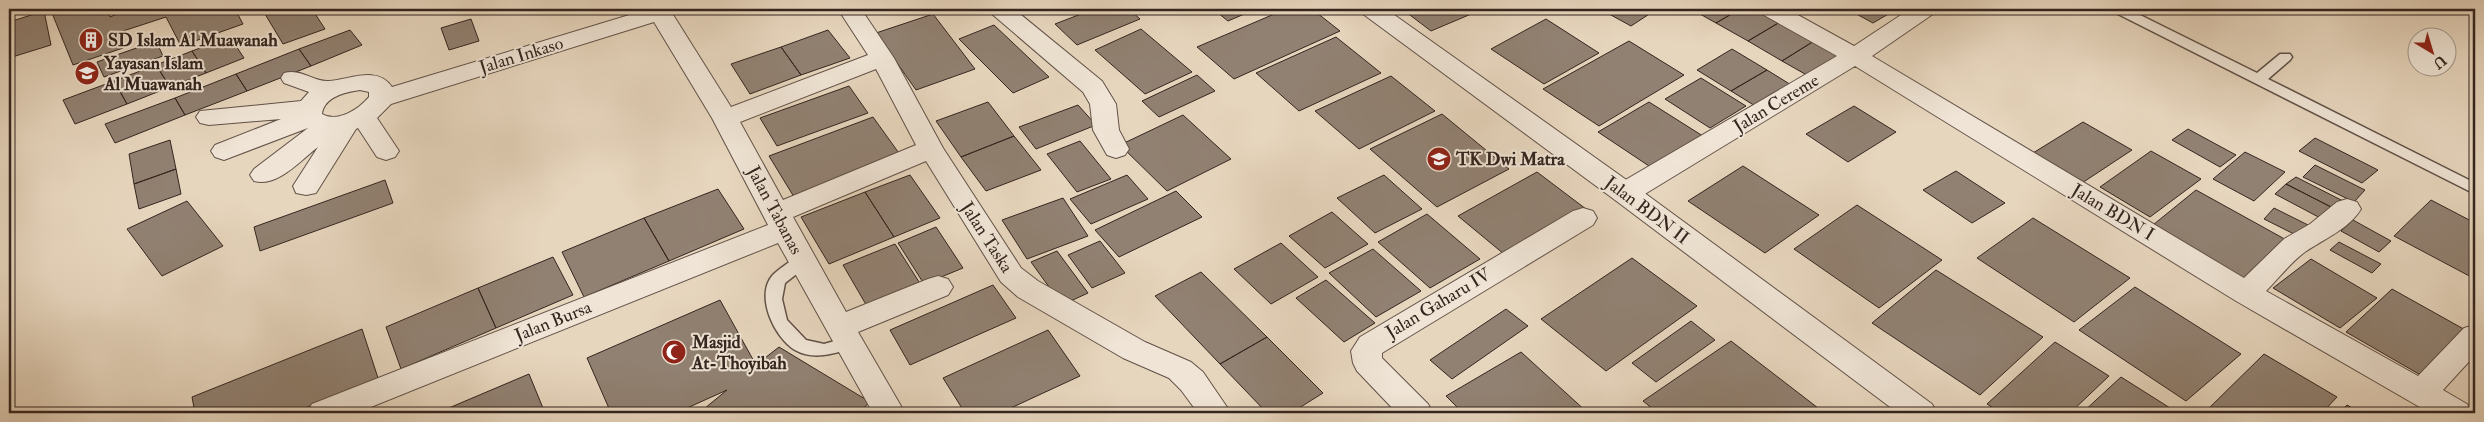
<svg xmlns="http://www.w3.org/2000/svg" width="2484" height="422" viewBox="0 0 2484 422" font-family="'IM FELL Double Pica',serif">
<rect width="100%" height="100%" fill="#e7d6be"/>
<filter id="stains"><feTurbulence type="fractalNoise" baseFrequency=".004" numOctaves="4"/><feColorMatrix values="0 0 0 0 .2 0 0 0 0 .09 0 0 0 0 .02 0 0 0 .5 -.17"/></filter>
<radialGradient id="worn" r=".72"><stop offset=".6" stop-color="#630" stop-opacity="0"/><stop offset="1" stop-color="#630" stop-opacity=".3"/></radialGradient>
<path fill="#918172" stroke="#34251f" d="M64,9H107L110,17L129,9H235L243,24L181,46L166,17L117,33L123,48L73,65L52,13Z
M262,9H312L325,29L283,44Z
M1094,9H1129L1140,19L1077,45L1055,24Z
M1213,9H1256L1228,21Z
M1286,9H1312L1340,31L1234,79L1197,47Z
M1402,9H1483L1431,31Z
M1600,9H1657L1631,26Z
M1691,9H1740L1716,23Z
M1740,9H1756L1780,22L1748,41L1716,23Z
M1847,9H1897L1873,23Z
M44,11L51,45L9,58V22Z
M933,14L975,69L916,90L876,33Z
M471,19L479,41L449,50L441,28Z
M1546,19L1599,53L1544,84L1491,49Z
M1780,22L1814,41L1782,61L1748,41Z
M994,25L1049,77L1013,93L959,39Z
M1141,29L1192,72L1145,94L1095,50Z
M350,30L362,45L311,66L299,49Z
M828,30L850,58L801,75L781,47Z
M230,37L244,58L206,73L192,51Z
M1336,37L1381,73L1299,111L1256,73Z
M156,41L163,56L104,77L97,62Z
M1629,41L1684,75L1599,126L1543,89Z
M1814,41L1844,57L1812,78L1782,61Z
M781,47L801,75L750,94L731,64Z
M299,49L311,66L247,91L236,74Z
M1732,49L1767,70L1731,91L1697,70Z
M192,51L206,73L170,87L156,65Z
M156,65L170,87L127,104L114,81Z
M1767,70L1796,88L1760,109L1731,91Z
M236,74L247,91L185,115L175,98Z
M1197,75L1215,91L1159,117L1142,101Z
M1391,76L1435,111L1359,149L1315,111Z
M1701,78L1746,106L1710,128L1665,99Z
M114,81L127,104L75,124L63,100Z
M849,86L868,113L777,146L760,118Z
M175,98L185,115L115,143L105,124Z
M988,102L1014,136L961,157L936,121Z
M1649,102L1706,138L1655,170L1598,132Z
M1078,105L1096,125L1036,149L1019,127Z
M1854,106L1896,132L1848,162L1806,134Z
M1442,114L1509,169L1437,207L1370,149Z
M1183,115L1231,159L1167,191L1120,145Z
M873,117L901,156L794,197L769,156Z
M2083,122L2132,150L2082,183L2033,153Z
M2188,129L2236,155L2220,167L2172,140Z
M1014,136L1041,170L986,191L961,157Z
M2315,138L2378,170L2362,183L2299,151Z
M170,140L176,169L134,184L129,154Z
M1080,141L1111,179L1077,192L1047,154Z
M2151,151L2201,179L2150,217L2100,187Z
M2245,152L2285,172L2254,201L2213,179Z
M2315,165L2365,190L2354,202L2303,177Z
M1743,166L1819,215L1765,253L1688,201Z
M176,169L181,194L139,209L134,184Z
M1956,171L2005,203L1972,223L1923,190Z
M1537,172L1590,212L1510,259L1458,216Z
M910,175L940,218L894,237L865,192Z
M1127,175L1148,199L1091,224L1070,199Z
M1384,175L1422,209L1375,233L1337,198Z
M2296,177L2347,203L2337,210L2286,184Z
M385,180L393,203L260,251L254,227Z
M2286,184L2337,210L2326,221L2275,194Z
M718,189L744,229L669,261L644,218Z
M2196,190L2290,242L2242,283L2148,229Z
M1176,191L1202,217L1119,257L1095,230Z
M865,192L894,237L829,264L801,217Z
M1063,198L1088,236L1027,259L1002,220Z
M2431,200L2475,223V279L2394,236Z
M187,201L223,246L162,276L127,229Z
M1857,205L1942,260L1879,308L1794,249Z
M2274,208L2312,227L2302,238L2264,219Z
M1332,212L1368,244L1325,268L1289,236Z
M1427,214L1480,259L1430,288L1378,242Z
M644,218L669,261L584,297L562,252Z
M2033,218L2130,278L2074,322L1977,258Z
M2353,220L2391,241L2379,252L2341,231Z
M936,227L963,268L924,284L898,243Z
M1100,241L1125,273L1092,288L1068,255Z
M2339,242L2381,264L2372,273L2330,250Z
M1281,243L1318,277L1271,304L1234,269Z
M895,244L921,285L868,308L843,265Z
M1373,249L1421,291L1376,317L1329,273Z
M1057,251L1088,293L1062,305L1031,262Z
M553,257L573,295L496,328L478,288Z
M1632,258L1697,306L1606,371L1541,319Z
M2311,259L2377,298L2340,328L2273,288Z
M1936,270L2043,337L1980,395L1872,323Z
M1201,272L1267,337L1220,364L1155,296Z
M1326,280L1375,323L1344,342L1296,298Z
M993,285L1016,318L910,365L890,330Z
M2135,287L2241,354L2186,401L2079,330Z
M478,288L496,328L401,369L386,327Z
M2392,289L2469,332L2424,377L2346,332Z
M720,300L756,365L779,347L870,402L858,413H699L727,390L676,413H611L587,358Z
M1506,309L1528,326L1452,379L1430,360Z
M1691,321L1715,340L1656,382L1632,363Z
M362,329L378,378L293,413H195L192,397Z
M1048,330L1080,376L1000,413H965L943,378Z
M1267,337L1323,393L1291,413H1267L1220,364Z
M1731,341L1818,408L1811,413H1658L1643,401Z
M2055,342L2109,376L2070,413H2001L1987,404Z
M1521,352L1588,413H1463L1446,396Z
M2264,354L2337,397L2322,413H2204Z
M529,374L545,413H437Z
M2121,377L2178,413H2082Z
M2347,405L2361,413H2339Z"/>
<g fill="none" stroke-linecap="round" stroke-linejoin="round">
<defs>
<path id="service" d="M2113,9H2128L2257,73L2280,54H2290L2292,57L2290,60L2268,79L2475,183V194L2114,12Z
M802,255L808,257L810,261L808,265L785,283L782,299L787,320L806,340L824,344L849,337L855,339L857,343L855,347C836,353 814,361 795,350C775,338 755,297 772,276C778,269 789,263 796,257Z"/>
<path id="minor" d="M649,9H673L672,13L731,107L868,55L838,9H861L894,58L943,148L1021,268L1038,281L1145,342L1191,362L1203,372L1231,413H1198L1181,390L1169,378L1123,358L1018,297L1001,282L926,161L793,217L846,312L928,279L938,276L948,279L953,287L948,295L858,332L905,413H873L778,243L356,413H307L312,404L768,225L712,118L654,22L391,104L377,118L399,151L395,157L386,160L377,157L358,128L356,129L316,193L306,195L296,193L293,186L318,147C301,160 277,188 254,181L250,175L254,169L308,128L224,160L215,157L211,151L215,145L281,119L209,125L200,123L196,117L200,111L301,101L309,92L284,83L281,78L284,73C301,68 314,82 329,81C349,80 377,65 392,87ZM876,69L916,145L783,200L740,122ZM360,90L369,92V97C359,109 338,123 322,114C324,97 345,92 360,90Z
M989,9H1014L1102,81L1116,104L1119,130L1129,149L1125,155L1116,158L1107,155L1093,130L1090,104L1083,92L992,14Z
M1759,9H1787L1854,46L1910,9H1936L1933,14L1872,56L2244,278L2284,239L2310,224L2337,202L2347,199L2357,202L2361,209C2349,229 2324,239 2305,252C2291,262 2279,278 2266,291L2418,376L2464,328L2475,325V355L2443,390L2467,404L2472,413H2430L2236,301L1855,66L1635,200L1625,202L1615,200L1611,193L1615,186L1837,56L1762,14Z
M1583,208L1593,211L1597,218L1593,225L1382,353V358L1428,404L1433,413H1397L1357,371L1353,363L1351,351L1360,337L1573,211Z"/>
<path id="tertiary" d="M1359,9H1386L1635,186L1932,404L1937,413H1898L1615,200L1363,14Z"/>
</defs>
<use href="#service" stroke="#615147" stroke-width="3"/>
<use href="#minor" stroke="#615147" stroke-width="2"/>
<use href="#tertiary" stroke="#615147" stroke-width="2"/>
<use href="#service" fill="#efe4d5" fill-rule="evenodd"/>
<use href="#minor" fill="#efe4d5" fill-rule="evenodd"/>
<use href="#tertiary" fill="#efe4d5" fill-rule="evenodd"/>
</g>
<defs>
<symbol id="building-disc" viewBox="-11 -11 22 22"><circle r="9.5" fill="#8f2418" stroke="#efe4d5"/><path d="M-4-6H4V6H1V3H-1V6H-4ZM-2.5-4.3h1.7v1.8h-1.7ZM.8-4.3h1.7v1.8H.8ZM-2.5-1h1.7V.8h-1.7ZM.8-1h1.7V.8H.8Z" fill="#fff"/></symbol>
<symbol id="school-disc" viewBox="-11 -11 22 22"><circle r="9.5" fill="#8f2418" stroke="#efe4d5"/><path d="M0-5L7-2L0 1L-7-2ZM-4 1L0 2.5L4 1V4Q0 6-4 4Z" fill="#fff"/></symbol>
<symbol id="mosque-disc" viewBox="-11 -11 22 22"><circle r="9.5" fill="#8f2418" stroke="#efe4d5"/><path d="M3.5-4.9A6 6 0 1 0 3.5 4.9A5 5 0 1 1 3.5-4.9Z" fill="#fff"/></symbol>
</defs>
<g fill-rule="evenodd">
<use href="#building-disc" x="77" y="26" width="28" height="28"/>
<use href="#school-disc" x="73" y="59" width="28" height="28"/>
<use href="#school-disc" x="1425" y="145" width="28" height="28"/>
<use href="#mosque-disc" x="660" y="338" width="28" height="28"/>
</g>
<g text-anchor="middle" stroke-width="4" stroke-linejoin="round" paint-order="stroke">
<g font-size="18" font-weight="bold" fill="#34251f" stroke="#efe4d5" text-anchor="start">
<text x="108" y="46">SD Islam Al Muawanah</text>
<text x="104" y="69">Yayasan Islam<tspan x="104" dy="21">Al Muawanah</tspan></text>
<text x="1456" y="165">TK Dwi Matra</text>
<text x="692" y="348">Masjid<tspan x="692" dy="21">At-Thoyibah</tspan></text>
</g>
<g font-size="18" fill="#34251f" stroke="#efe4d5">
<text transform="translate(521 55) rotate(-17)" y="6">Jalan Inkaso</text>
<text transform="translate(1776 103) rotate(-31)" y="6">Jalan Cereme</text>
<text transform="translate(775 210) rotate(62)" y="6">Jalan Tabanas</text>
<text transform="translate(1647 210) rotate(37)" y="6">Jalan BDN II</text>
<text transform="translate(2113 212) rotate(31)" y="6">Jalan BDN I</text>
<text transform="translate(987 237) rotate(57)" y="6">Jalan Taska</text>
<text transform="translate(1438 303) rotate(-31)" y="6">Jalan Gaharu IV</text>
<text transform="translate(553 321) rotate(-22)" y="6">Jalan Bursa</text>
</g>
</g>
<rect width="2484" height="422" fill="none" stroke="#e7d6be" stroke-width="30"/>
<rect x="10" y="10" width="2464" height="402" fill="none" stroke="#34251f" stroke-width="2.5"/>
<rect x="15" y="15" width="2454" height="392" fill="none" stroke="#34251f"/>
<g transform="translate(2432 52) rotate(142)"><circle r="24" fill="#efe4d5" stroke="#a4988c"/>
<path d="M0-4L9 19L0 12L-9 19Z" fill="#8f2418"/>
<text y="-8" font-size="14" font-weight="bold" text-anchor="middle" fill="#34251f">U</text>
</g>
<rect width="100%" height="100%" filter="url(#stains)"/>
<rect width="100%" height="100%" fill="url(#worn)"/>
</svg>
